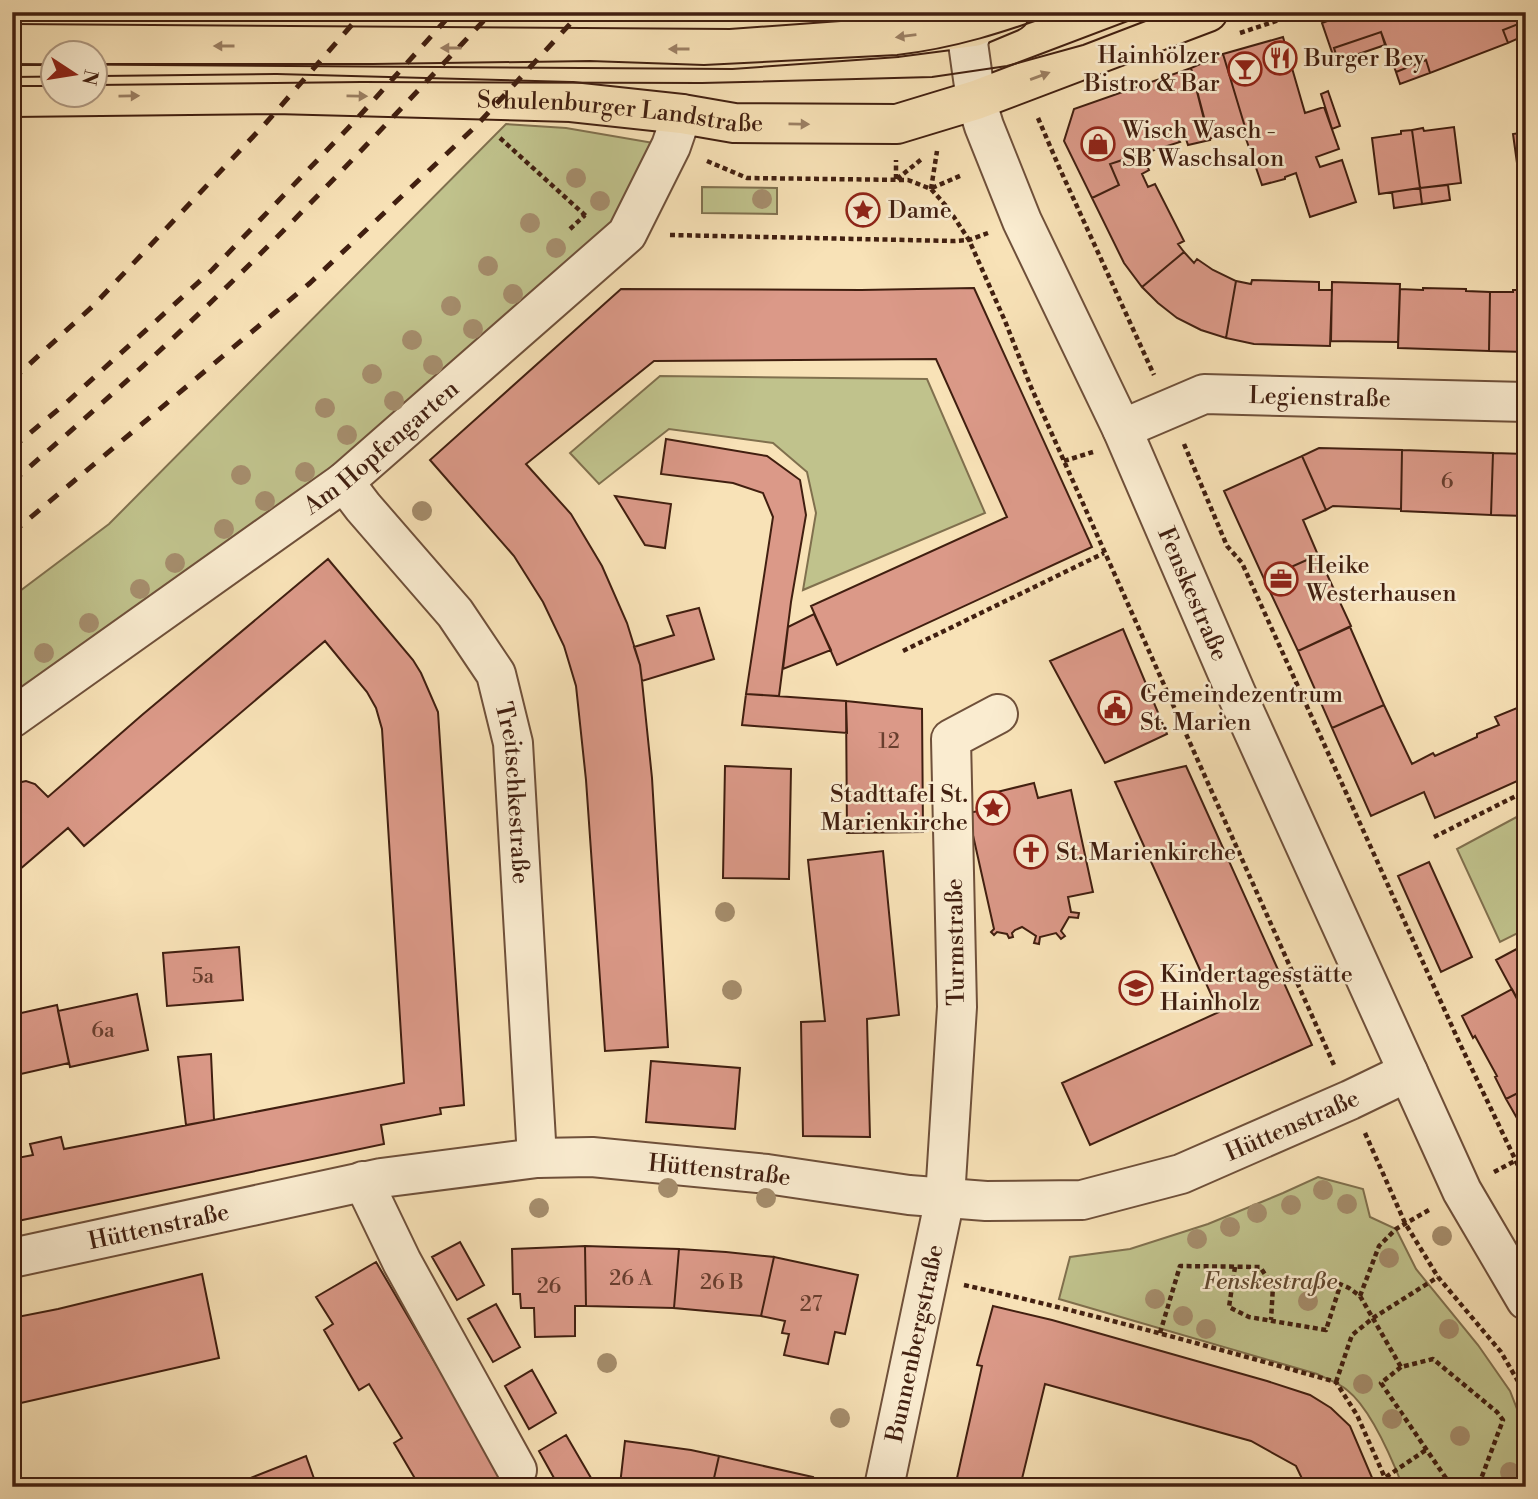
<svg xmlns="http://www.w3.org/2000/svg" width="1538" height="1499" viewBox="0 0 1538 1499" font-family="'Libre Bodoni',serif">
<rect width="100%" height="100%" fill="#f8e2b7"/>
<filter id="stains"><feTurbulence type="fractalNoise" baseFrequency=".00286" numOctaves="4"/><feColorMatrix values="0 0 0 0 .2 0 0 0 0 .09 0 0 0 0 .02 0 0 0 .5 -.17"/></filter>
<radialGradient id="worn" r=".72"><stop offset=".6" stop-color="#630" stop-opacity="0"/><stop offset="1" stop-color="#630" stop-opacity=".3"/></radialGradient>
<path fill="#c0c28c" stroke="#80704e" stroke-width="2" d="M506,124L566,128L671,146L627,234L344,482L12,718V597L109,524Z
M702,187L777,188V214L702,213Z
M660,376L927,379L985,513L803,590L816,513L807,472L773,443L669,429L599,484L570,453Z
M1526,812V929L1500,942L1457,849Z
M1318,1177L1363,1189L1370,1217L1396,1229L1416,1269L1478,1345L1510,1391L1526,1432V1487H1403C1392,1459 1370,1408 1347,1390C1339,1383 1327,1379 1317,1374L1059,1299L1070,1257L1130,1249L1208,1224L1283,1193Z"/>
<path fill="#db9988" stroke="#411f10" stroke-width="2" d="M1351,12H1526V21L1503,30L1508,43L1430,73L1426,60L1396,72L1381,32L1334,48L1338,61H1335L1322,23Z
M1526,21V35L1508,43L1503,30Z
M1381,32L1385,45L1338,61L1334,48Z
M1283,37L1305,113L1324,107L1339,149L1316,157L1320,167L1342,160L1356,202L1310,217L1296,173L1285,177V179L1262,185L1244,133L1246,132L1245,127L1223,54Z
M1223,54L1245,127L1209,139L1191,68Z
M1426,60L1430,73L1400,84L1396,72Z
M1191,68L1210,140L1188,145L1185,136L1178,139L1180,142L1110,164L1119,185L1092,198L1064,141L1074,109Z
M1328,91L1340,126L1332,129L1321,94Z
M1454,127L1461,183L1420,188L1412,130L1423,128L1424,131Z
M1412,130L1420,188L1379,194L1372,138L1401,134V131Z
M1526,132V192H1521L1513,134Z
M1134,156L1137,161L1143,158L1149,170L1142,174L1148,187L1155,184L1184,241L1178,244L1184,252L1142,287L1124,263L1092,198L1119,185L1110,164Z
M1448,185L1450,200L1422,204L1420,188Z
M1420,188L1422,204L1394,208L1392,192Z
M1184,252L1194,263L1197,259L1213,270L1236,281L1226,338L1201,330L1177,318L1158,303L1142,287Z
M1252,280L1319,282V290H1332L1330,346L1254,344L1226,338L1236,281L1251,284Z
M1332,282L1400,284L1398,342L1331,341Z
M974,288L1092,547L837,665L811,606L1007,517L936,359L654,361L526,464L571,514L602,566L627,623L640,665L642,681L652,778L668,1047L605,1051L586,780L576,686L564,646L543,602L514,556L430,460L621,289L861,290Z
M1423,288L1466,289V291L1490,292L1489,351L1398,348L1400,289L1423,290Z
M1513,290H1526V352L1489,351L1490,292H1513Z
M666,439L767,456L800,480L806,515L791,602L779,696L746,694L773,517L763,493L733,483L661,474Z
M1319,448L1402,450L1401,509L1333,506L1326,510L1302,456Z
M1402,450L1493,453L1491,515L1401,511Z
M1493,453L1526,454V516L1491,515Z
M1302,456L1326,510L1303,520L1318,555L1264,579L1224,491Z
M615,496L671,504L665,548L645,545Z
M1318,555L1351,626L1298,651L1264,579Z
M328,559L413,660L421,673L438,712L464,1105L440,1108L441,1114L381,1125L384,1144L13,1222L12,1159L33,1155L30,1144L61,1137L64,1149L404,1083L382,729L376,708L367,692L325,641L84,846L68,828L12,876V787L17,783L26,781L35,784L48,797L142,715Z
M699,608L714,659L642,681L640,665L634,647L674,635L667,616Z
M814,614L831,650L783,669L788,627Z
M1350,627L1384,705L1332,728L1298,651Z
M1123,629L1167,734L1105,763L1050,661Z
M746,694L846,701L847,733L742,725Z
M846,701L922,709L923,832L847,833Z
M1384,705L1412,764L1433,753L1435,756L1477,737V734L1499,725L1495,717L1517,708L1518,710L1526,706V769L1521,771L1524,778L1435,818L1424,792L1371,816L1332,728Z
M725,766L791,769L789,879L723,878Z
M1186,766L1312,1045L1090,1145L1062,1083L1219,1012L1115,782Z
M1034,783L1038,798L1071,790L1093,892L1068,897L1071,912L1079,913L1078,918L1069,917L1061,931L1065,936L1061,939L1056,933L1040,937L1039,944L1034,943L1036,936L1022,927L1015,930L1012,933L1013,937L1009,938L1007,934L997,932L994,935L991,932L994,929L968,813L1000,807L997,792Z
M883,851L899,1015L867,1019L870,1137L803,1136L801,1022L825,1021L808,860Z
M1429,862L1472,957L1441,972L1398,876Z
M1526,944V1009L1523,1010L1496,960Z
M239,947L243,1000L167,1006L163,953Z
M1512,989L1526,1015V1089L1506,1099L1495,1077L1497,1076L1475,1036L1473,1038L1462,1016Z
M137,994L148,1050L70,1067L58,1011Z
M57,1005L69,1063L12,1076V1015Z
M211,1054L214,1120L186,1125L178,1057Z
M651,1061L740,1068L735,1129L646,1122Z
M1526,1089V1129L1520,1119L1518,1120L1506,1099Z
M460,1242L484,1285L457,1300L432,1257Z
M585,1246L679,1249L674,1308L586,1306Z
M585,1246L586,1306H575V1336L535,1337L534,1308H521L520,1294H513L512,1249Z
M679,1249L726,1252L774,1257L761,1316L674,1308Z
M774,1257L858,1275L845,1334L835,1332L828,1364L784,1355L789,1334L782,1333L785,1321L761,1316Z
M376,1262L508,1487H420L394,1443L402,1438L369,1384L359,1390L324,1330L333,1324L316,1297Z
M202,1274L219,1358L12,1405V1318L58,1309Z
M496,1304L520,1347L493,1362L468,1319Z
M993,1306L1052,1320L1267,1381L1310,1395L1331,1408L1350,1426L1376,1487H1306L1296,1466L1251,1441L1045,1384L1020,1487H955L982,1366L977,1365Z
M532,1370L556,1413L529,1429L505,1386Z
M566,1435L591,1478L575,1487H559L539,1451Z
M625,1441L691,1450L719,1456L712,1487H632L620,1485Z
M306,1456L317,1487H228Z
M719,1456L813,1477L811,1487H712Z"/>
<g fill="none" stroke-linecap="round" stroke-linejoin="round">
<defs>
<g id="minor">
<path id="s1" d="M978,12L968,43L976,100L984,126L1022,221L1122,429L1236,693L1462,1191L1526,1300"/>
<path id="s2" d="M1122,429L1204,394L1526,402"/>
<path id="s3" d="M344,482L363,507L455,613L496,674L513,743L537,1158"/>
<path id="s4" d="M12,718L344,482L627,234L671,146L682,114"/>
<path d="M363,1181L402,1262L517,1470"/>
<path id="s5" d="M12,1258L381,1178L537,1158L592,1157L767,1174L909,1195L986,1201L1082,1200L1181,1174L1350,1100L1408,1072"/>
<path id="s6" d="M884,1487L945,1198L957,1007L951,739L998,714"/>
</g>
<g id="major">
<path d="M12,44L731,49L897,37L974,27L1010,12"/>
<path id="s7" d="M12,97L276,94L571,102L682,114L734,123L897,124L976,100L1208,12"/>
</g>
</defs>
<use href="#minor" stroke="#6f503a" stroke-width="42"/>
<use href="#major" stroke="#411f10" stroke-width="42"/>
<path stroke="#411f10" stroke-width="4.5" stroke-dasharray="5 3.5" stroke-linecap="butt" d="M1070,12L1073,21
M1240,33L1303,12
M1038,118L1059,167L1154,375
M500,138L587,217
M707,161L747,178L908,180L931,189L948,208L969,240L1005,321L1031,387L1064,461L1334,1065
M896,179V160
M897,179L923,158
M932,188L962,175
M931,189L937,151
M570,229L585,215
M670,235L954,241L969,240L988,233
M1184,444L1227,546L1242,563L1460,1044L1526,1182
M1064,461L1093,452
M903,651L1104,553
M1434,837L1526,791
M1365,1133L1405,1223L1438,1277L1501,1352L1526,1395
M1494,1172L1515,1161
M1235,1267L1229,1307L1249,1317L1326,1330L1341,1283
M964,1285C1089,1313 1212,1347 1336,1382L1357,1415L1389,1487
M1273,1286L1283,1279L1310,1282L1333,1281L1349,1288L1360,1296L1401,1367L1433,1359L1497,1412L1503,1420L1478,1487
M1360,1296L1379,1246L1396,1229L1429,1210
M1160,1333L1180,1266L1260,1267L1273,1286L1271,1320
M1401,1367L1381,1383L1452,1487
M1336,1382L1352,1335L1373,1318L1438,1277
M1386,1477L1426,1450"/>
<use href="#minor" stroke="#faecd0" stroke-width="38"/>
<use href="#major" stroke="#f8e2b7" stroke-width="38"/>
<path stroke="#411f10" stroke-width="2" d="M94,64H373L590,61L704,65L897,55C956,48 1005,32 1060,12
M12,65H52
M94,85L361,82L702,83L932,77L1007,66L1083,45L1169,12
M12,86H52"/>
<path stroke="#411f10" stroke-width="5" stroke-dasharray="12 12" stroke-linecap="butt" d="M12,380L93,306L265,124L363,12
M12,448L66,403L212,270L353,123L453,12
M12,482C71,431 130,379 187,325C293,225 392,118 492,12
M12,533L310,283L476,126L581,12"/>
</g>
<g fill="#a58d6c">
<circle cx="576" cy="178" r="10"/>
<circle cx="762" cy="199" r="10"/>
<circle cx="600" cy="201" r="10"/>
<circle cx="530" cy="223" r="10"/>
<circle cx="556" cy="248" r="10"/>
<circle cx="488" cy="266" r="10"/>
<circle cx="513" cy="294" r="10"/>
<circle cx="451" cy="306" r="10"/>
<circle cx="473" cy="329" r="10"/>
<circle cx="412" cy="340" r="10"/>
<circle cx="433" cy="365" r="10"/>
<circle cx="372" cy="374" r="10"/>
<circle cx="394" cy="401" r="10"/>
<circle cx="325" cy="408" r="10"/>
<circle cx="347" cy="435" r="10"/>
<circle cx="305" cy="472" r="10"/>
<circle cx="241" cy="475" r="10"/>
<circle cx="265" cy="501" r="10"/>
<circle cx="422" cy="511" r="10"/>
<circle cx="224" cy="529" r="10"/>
<circle cx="175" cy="563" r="10"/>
<circle cx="140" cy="589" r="10"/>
<circle cx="89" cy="623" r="10"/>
<circle cx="44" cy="653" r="10"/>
<circle cx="725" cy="912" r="10"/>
<circle cx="732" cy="990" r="10"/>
<circle cx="668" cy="1188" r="10"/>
<circle cx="1323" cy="1190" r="10"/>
<circle cx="766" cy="1198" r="10"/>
<circle cx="1347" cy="1204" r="10"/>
<circle cx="1291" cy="1205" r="10"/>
<circle cx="539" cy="1208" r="10"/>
<circle cx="1257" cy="1213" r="10"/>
<circle cx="1230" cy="1227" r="10"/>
<circle cx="1442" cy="1236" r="10"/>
<circle cx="1197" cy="1239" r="10"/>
<circle cx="1389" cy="1258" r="10"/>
<circle cx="1155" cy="1299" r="10"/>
<circle cx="1308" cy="1301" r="10"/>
<circle cx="1183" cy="1316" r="10"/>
<circle cx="1206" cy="1329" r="10"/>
<circle cx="1449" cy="1329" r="10"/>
<circle cx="607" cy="1363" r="10"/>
<circle cx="1363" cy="1384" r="10"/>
<circle cx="840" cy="1418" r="10"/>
<circle cx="1392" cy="1419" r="10"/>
<circle cx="1460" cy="1436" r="10"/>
<circle cx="1510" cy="1472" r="10"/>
</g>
<defs><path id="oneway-solid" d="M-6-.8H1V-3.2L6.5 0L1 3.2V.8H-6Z" transform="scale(1.75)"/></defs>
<g fill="#9c8064">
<use href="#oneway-solid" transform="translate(906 36) rotate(173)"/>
<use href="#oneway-solid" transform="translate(224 46) rotate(-180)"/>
<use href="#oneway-solid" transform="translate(451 48) rotate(-180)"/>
<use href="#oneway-solid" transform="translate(679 49) rotate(-180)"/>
<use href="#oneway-solid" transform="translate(1040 76) rotate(-20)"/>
<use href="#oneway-solid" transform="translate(129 96) rotate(-1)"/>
<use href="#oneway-solid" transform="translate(357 96) rotate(1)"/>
<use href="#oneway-solid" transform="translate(799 124) rotate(1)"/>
</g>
<defs>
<symbol id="restaurant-ring" viewBox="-11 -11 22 22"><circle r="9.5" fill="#faecd0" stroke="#8f2418" stroke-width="1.5"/><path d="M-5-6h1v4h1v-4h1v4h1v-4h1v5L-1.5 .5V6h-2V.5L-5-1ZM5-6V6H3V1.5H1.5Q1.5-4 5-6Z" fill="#8f2418"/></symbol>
<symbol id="bar-ring" viewBox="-11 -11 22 22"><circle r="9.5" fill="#faecd0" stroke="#8f2418" stroke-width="1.5"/><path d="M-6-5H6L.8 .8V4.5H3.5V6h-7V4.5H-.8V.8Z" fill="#8f2418"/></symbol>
<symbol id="shop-ring" viewBox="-11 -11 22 22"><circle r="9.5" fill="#faecd0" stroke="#8f2418" stroke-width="1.5"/><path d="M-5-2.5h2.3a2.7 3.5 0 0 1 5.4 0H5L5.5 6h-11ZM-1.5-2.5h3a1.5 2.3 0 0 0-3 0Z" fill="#8f2418"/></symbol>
<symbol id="sight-ring" viewBox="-11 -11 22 22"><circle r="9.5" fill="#faecd0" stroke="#8f2418" stroke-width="1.5"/><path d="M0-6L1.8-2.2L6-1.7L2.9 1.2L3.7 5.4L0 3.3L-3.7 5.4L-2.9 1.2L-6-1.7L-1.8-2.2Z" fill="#8f2418"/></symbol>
<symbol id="office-ring" viewBox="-11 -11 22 22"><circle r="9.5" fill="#faecd0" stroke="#8f2418" stroke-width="1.5"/><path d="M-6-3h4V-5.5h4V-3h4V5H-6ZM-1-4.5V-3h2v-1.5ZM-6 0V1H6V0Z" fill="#8f2418"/></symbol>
<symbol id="civic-ring" viewBox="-11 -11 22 22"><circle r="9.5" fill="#faecd0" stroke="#8f2418" stroke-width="1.5"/><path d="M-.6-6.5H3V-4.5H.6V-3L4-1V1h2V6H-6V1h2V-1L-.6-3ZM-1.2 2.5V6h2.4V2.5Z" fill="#8f2418"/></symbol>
<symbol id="church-ring" viewBox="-11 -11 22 22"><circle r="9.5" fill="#faecd0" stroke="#8f2418" stroke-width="1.5"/><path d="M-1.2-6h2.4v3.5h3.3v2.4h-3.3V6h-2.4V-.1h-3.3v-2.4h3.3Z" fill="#8f2418"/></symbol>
<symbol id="school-ring" viewBox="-11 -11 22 22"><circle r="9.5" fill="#faecd0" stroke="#8f2418" stroke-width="1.5"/><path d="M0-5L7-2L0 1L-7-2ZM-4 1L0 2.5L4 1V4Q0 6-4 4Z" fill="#8f2418"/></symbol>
</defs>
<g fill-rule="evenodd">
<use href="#restaurant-ring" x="1261" y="39" width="38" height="38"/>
<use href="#bar-ring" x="1226" y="50" width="38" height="38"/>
<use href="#shop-ring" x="1079" y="125" width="38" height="38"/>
<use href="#sight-ring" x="844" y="191" width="38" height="38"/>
<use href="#office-ring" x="1262" y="560" width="38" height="38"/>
<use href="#civic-ring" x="1096" y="689" width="38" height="38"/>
<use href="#sight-ring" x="974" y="789" width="38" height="38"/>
<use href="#church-ring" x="1012" y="833" width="38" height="38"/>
<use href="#school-ring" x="1117" y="969" width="38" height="38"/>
</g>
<g text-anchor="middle" stroke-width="5" stroke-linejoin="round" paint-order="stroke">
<g font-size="21" fill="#683e2e">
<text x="1447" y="488">6</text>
<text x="889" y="748">12</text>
<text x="203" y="983">5a</text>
<text x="103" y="1037">6a</text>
<text x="631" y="1285">26 A</text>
<text x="722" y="1289">26 B</text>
<text x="549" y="1293">26</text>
<text x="811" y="1311">27</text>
</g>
<g font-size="24" fill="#411f10" stroke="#faecd0" text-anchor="start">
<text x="1220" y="63" text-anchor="end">Hainhölzer<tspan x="1220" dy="28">Bistro &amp; Bar</tspan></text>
<text x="1304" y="66">Burger Bey</text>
<text x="1122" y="138">Wisch Wasch -<tspan x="1122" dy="28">SB Waschsalon</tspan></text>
<text x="888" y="218">Dame</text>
<text x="1306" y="573">Heike<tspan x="1306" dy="28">Westerhausen</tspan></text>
<text x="1140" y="702">Gemeindezentrum<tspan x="1140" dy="28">St. Marien</tspan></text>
<text x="968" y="802" text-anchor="end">Stadttafel St.<tspan x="968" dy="28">Marienkirche</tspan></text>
<text x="1056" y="860">St. Marienkirche</text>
<text x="1160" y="982">Kindertagesstätte<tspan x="1160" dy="28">Hainholz</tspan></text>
</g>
<g font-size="24" fill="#411f10" stroke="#faecd0">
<text dy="8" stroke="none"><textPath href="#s7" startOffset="609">Schulenburger Landstraße</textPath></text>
<text dy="8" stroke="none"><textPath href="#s2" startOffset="205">Legienstraße</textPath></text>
<text dy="8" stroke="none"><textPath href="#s4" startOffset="458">Am Hopfengarten</textPath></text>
<text dy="8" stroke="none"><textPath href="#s1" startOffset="630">Fenskestraße</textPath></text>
<text dy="8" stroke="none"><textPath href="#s3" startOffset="366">Treitschkestraße</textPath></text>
<text transform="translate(955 942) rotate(-91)" y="8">Turmstraße</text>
<text dy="8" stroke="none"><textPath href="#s5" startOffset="1306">Hüttenstraße</textPath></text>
<text dy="8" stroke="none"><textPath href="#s5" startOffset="718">Hüttenstraße</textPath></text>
<text dy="8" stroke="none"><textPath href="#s5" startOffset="150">Hüttenstraße</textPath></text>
<text dy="8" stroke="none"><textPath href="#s6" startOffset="147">Bunnenbergstraße</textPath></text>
</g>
<g font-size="24" font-style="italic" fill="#61482f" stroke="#faecd0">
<text x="1270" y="1289">Fenskestraße</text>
</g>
</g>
<rect width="1538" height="1499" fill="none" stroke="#f8e2b7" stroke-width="42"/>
<rect x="14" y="14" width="1510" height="1471" fill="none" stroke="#411f10" stroke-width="3.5"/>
<rect x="21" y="21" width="1496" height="1457" fill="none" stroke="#411f10" stroke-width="2"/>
<g transform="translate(74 74) rotate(102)"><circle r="33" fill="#faecd0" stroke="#b09a83" stroke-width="2"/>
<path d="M0-5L12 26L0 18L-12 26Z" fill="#8f2418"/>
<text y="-10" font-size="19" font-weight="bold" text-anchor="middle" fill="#411f10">N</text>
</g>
<rect width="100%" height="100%" filter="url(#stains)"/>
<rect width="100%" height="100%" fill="url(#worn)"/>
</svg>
